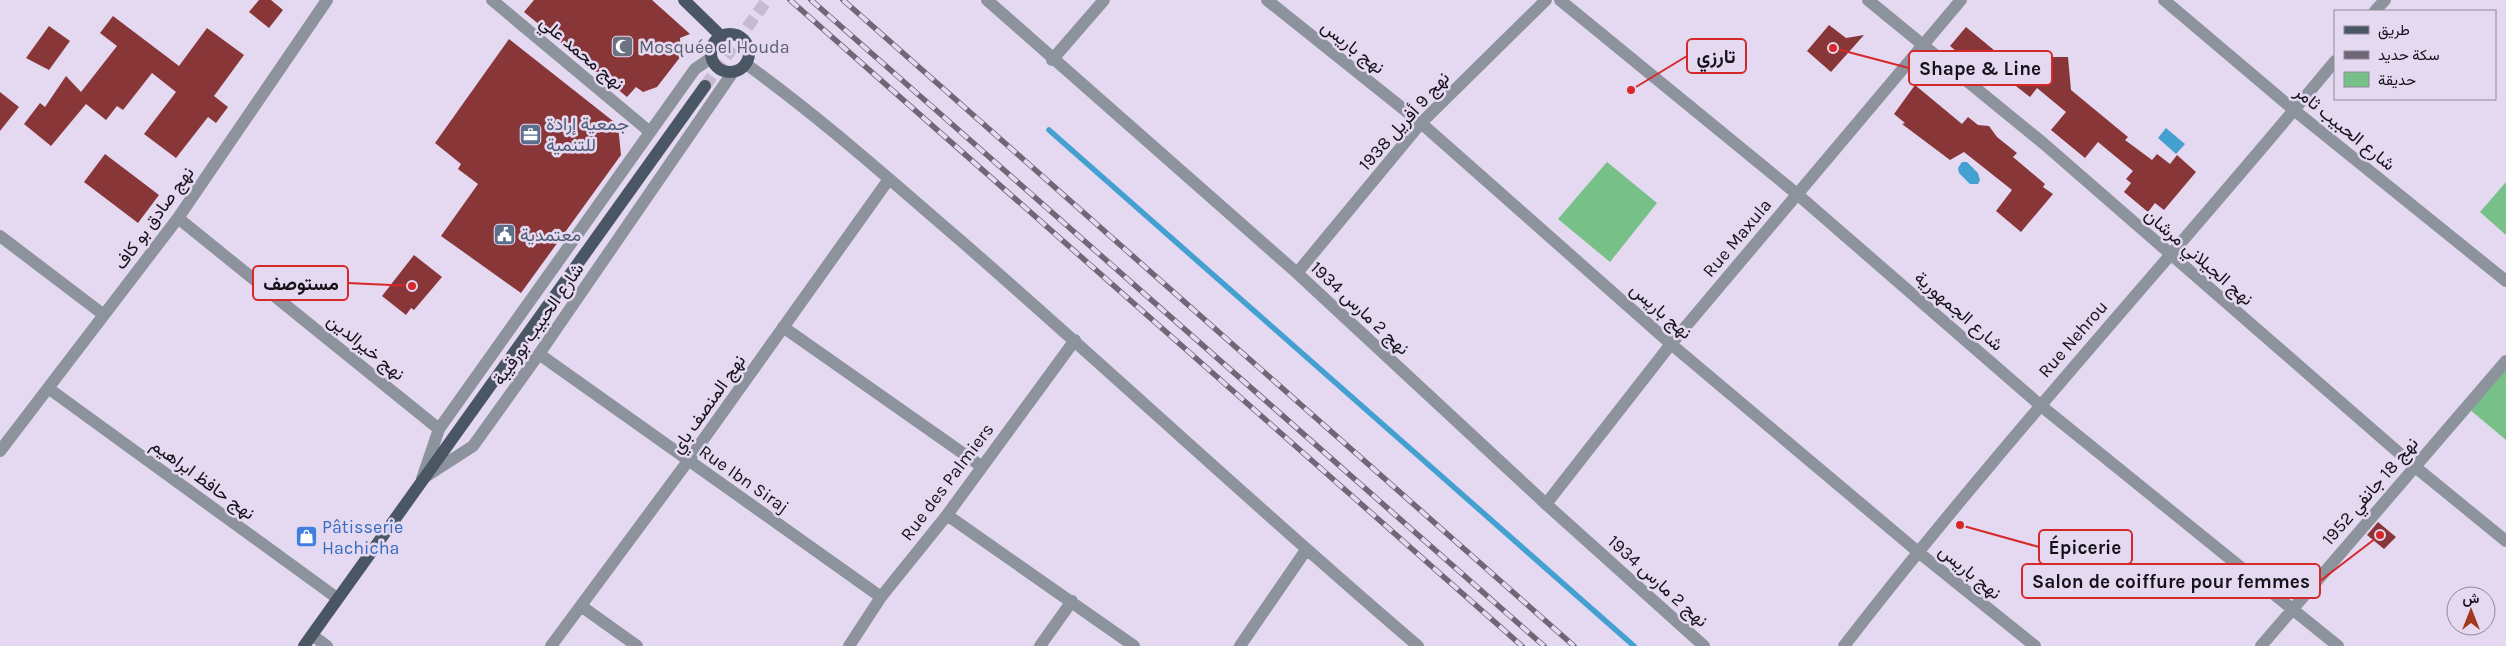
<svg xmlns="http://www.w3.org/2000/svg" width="2506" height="646" viewBox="0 0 2506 646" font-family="Karla,Vazirmatn,sans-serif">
<rect width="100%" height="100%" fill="#e4d9f0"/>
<path fill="#77c088" d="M1607,162L1657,203L1610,262L1558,219Z
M2506,182V235L2480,212Z
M2506,366V440L2469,409Z"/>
<path fill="#45a0d2" d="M2166,128L2185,144L2176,154L2158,138Z
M1962,162H1967L1978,173L1980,180L1978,184H1970L1959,173L1958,168Z"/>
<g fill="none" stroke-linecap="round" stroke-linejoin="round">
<path stroke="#45a0d2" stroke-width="5.5" d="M1049,130L1634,646"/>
</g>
<path fill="#893639" d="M259,0H271L283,10L269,28L249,12Z
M534,0H652L690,34L680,38L681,56L657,87L643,92L636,87L627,97L524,12Z
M113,16L179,66L207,28L244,55L214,96L228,107L216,123L208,117L176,158L144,134L176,92L152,73L123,110L117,106L106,120L86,104L51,146L24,124L40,103L45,107L66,76L81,92L117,46L100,33Z
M1829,25L1846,38L1864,35L1831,72L1807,51Z
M49,26L70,41L49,70L26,58Z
M1966,27L2012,65L2044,64V57H2068L2071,90L2128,137L2125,140L2152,160L2157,154L2170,164L2177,155L2196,172L2164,210L2155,203L2148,212L2124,192L2131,183L2126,179L2133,171L2098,142L2085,158L2051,130L2066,112L2037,88L2030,97L2003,76L1996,84L1950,46Z
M509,39L618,125L621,155L521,293L441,236L478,184L458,169L461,164L435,143Z
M1915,85L1962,124L1968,117L1978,125L1989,126L1997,137L2017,153L2013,157L2045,184L2043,187L2053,194L2021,232L1996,211L2012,190L1964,152L1950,160L1902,124L1905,123L1894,114Z
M0,92L19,107L0,131Z
M105,154L159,195L138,223L84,182Z
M414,255L442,277L414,310L411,308L406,315L382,296Z
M2378,522L2396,537L2384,549L2367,535Z"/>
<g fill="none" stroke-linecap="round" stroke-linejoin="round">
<path stroke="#c5bbd0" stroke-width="12" stroke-dasharray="12 6" stroke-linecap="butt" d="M705,86L767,0"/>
<path stroke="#8d939c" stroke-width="12" d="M492,0L650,132
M987,0L1297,273L1546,504L1704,646
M1267,0L1421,123L1671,344L1917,551L2035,646
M1560,0L1797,194L2040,405L2338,646
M1868,0L2043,143L2414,466L2506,541
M2164,0L2294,110L2506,281
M2375,11L2385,0
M711,58L695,69L439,429L422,479L473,446L539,354L733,72
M1052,60L1104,0
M746,64C821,118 890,180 960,240C1114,374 1263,514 1418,646
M178,218L439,429
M0,236L104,315
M1297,273L1421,123L1546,0
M783,327L981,466
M539,354L881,597
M48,388L337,598
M0,451L178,218L327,0
M1546,504L1671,344L1961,0
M947,515L1134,646
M581,606L637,646
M312,635L327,646
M551,646L688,461L889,179
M849,646L881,597L947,515L1075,340
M1040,646L1072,601
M1240,646L1306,550
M1844,646C2000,444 2173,257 2335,61
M2261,646L2506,361"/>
<path stroke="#4b5665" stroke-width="12" d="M684,0L721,36
M711 53a19 19 0 1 1 38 0a19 19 0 1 1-38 0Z
M304,646L705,86"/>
<defs>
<path id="rail" d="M790,0L1522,646
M811,0L1544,646
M843,0L1574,646"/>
</defs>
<use href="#rail" stroke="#6e6775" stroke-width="5.5"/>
<use href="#rail" stroke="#e4d9f0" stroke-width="4" stroke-dasharray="11" stroke-linecap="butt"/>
</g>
<defs>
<symbol id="mosque-square" viewBox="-11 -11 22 22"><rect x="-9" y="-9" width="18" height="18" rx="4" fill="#6b7280" stroke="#e4d9f0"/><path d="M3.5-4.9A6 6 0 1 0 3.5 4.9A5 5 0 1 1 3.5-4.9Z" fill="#fff"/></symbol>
<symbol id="office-square" viewBox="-11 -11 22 22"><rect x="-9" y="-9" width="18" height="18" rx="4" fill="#5c6f8a" stroke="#e4d9f0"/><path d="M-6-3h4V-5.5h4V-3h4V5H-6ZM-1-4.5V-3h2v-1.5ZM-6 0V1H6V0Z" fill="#fff"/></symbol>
<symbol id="civic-square" viewBox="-11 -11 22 22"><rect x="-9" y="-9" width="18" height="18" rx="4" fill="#5c6f8a" stroke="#e4d9f0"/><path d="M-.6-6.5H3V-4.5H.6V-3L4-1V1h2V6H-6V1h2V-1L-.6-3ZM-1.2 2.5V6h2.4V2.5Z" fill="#fff"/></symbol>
<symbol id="shop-square" viewBox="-11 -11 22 22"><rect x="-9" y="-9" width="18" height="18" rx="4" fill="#3f7fe0" stroke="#e4d9f0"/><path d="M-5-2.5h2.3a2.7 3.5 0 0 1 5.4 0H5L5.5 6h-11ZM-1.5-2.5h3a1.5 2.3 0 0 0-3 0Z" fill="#fff"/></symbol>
</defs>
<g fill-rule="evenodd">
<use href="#mosque-square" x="610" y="34" width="25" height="25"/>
<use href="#office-square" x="518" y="122" width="25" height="25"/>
<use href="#civic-square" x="492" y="222" width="25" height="25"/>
<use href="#shop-square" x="294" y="524" width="25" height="25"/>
</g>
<g text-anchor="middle" stroke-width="5" stroke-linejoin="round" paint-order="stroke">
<g font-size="18" fill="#5b616d" stroke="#e4d9f0" text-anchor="start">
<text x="639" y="53">Mosquée el Houda</text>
</g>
<g font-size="18" fill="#16121a" stroke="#e4d9f0">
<text transform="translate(1353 47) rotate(38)" y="6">نهج باريس</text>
<text transform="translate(582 53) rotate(40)" y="6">نهج محمد علي</text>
<text transform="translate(1404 121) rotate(-48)" y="6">نهج 9 أفريل 1938</text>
<text transform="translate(2345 128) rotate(39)" y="6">شارع الحبيب ثامر</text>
<text transform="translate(154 218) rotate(-54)" y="6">نهج صادق بو كاف</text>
<text transform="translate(1737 238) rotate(-50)" y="6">Rue Maxula</text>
<text transform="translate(2199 257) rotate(41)" y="6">نهج الجيلاني مرشان</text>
<text transform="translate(1360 308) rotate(43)" y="6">نهج 2 مارس 1934</text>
<text transform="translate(1661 311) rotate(41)" y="6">نهج باريس</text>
<text transform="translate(1959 311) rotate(41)" y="6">شارع الجمهورية</text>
<text transform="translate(538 324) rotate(-55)" y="6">شارع الحبيب بورقيبة</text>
<text transform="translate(2073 339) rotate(-49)" y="6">Rue Nehrou</text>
<text transform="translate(366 347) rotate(39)" y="6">نهج خيرالدين</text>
<text transform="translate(708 404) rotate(-55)" y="6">نهج المنصف باي</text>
<text transform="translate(203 479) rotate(36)" y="6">نهج حافظ ابراهيم</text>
<text transform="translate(744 479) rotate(35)" y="6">Rue Ibn Siraj</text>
<text transform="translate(947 482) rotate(-53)" y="6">Rue des Palmiers</text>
<text transform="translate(2370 491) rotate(-49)" y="6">نهج 18 جانفي 1952</text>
<text transform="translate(1970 572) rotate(39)" y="6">نهج باريس</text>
<text transform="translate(1658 581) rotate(42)" y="6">نهج 2 مارس 1934</text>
</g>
<g font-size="18" fill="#4e5e75" stroke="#e4d9f0" text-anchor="start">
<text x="546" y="130">جمعية إرادة<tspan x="546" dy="21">للتنمية</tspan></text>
<text x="520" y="241">معتمدية</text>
</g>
<g font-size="18" fill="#366cbe" stroke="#e4d9f0" text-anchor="start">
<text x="322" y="533">Pâtisserie<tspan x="322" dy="21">Hachicha</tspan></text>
</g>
</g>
<path fill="none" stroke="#d62828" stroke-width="2" d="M1631 90L1687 56M1833 48L1909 68M412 286L348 283M1960 525L2039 547M2380 535L2320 581"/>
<g fill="#d62828" stroke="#e4d9f0" stroke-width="2">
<circle cx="1631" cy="90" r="5"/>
<circle cx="1833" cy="48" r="5"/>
<circle cx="412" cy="286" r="5"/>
<circle cx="1960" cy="525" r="5"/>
<circle cx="2380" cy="535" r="5"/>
</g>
<g fill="#e4d9f0" stroke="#d62828" stroke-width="2">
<rect x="1687" y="39" width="59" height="34" rx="5"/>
<rect x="1909" y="51" width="143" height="34" rx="5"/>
<rect x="253" y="266" width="95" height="34" rx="5"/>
<rect x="2039" y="530" width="93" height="34" rx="5"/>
<rect x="2022" y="564" width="298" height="34" rx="5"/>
</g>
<g font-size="19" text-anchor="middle" font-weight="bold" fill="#16121a">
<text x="1716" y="63">تارزي</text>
<text x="1980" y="75">Shape &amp; Line</text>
<text x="301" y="290">مستوصف</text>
<text x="2085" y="554">Épicerie</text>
<text x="2171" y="588">Salon de coiffure pour femmes</text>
</g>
<rect x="2334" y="10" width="162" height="90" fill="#e4d9f0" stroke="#92899a"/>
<rect x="2344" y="26" width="25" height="8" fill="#4b5665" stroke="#92899a"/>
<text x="2378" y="35" font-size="15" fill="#16121a">طريق</text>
<rect x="2344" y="51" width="25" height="8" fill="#6e6775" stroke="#92899a"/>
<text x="2378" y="60" font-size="15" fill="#16121a">سكة حديد</text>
<rect x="2344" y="72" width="25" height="15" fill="#77c088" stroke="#92899a"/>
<text x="2378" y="85" font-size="15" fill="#16121a">حديقة</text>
<g transform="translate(2471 611)"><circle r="24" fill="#e4d9f0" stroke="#92899a"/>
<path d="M0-4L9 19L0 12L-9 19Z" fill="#a1391d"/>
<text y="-8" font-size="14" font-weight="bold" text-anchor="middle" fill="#16121a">ش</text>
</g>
</svg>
